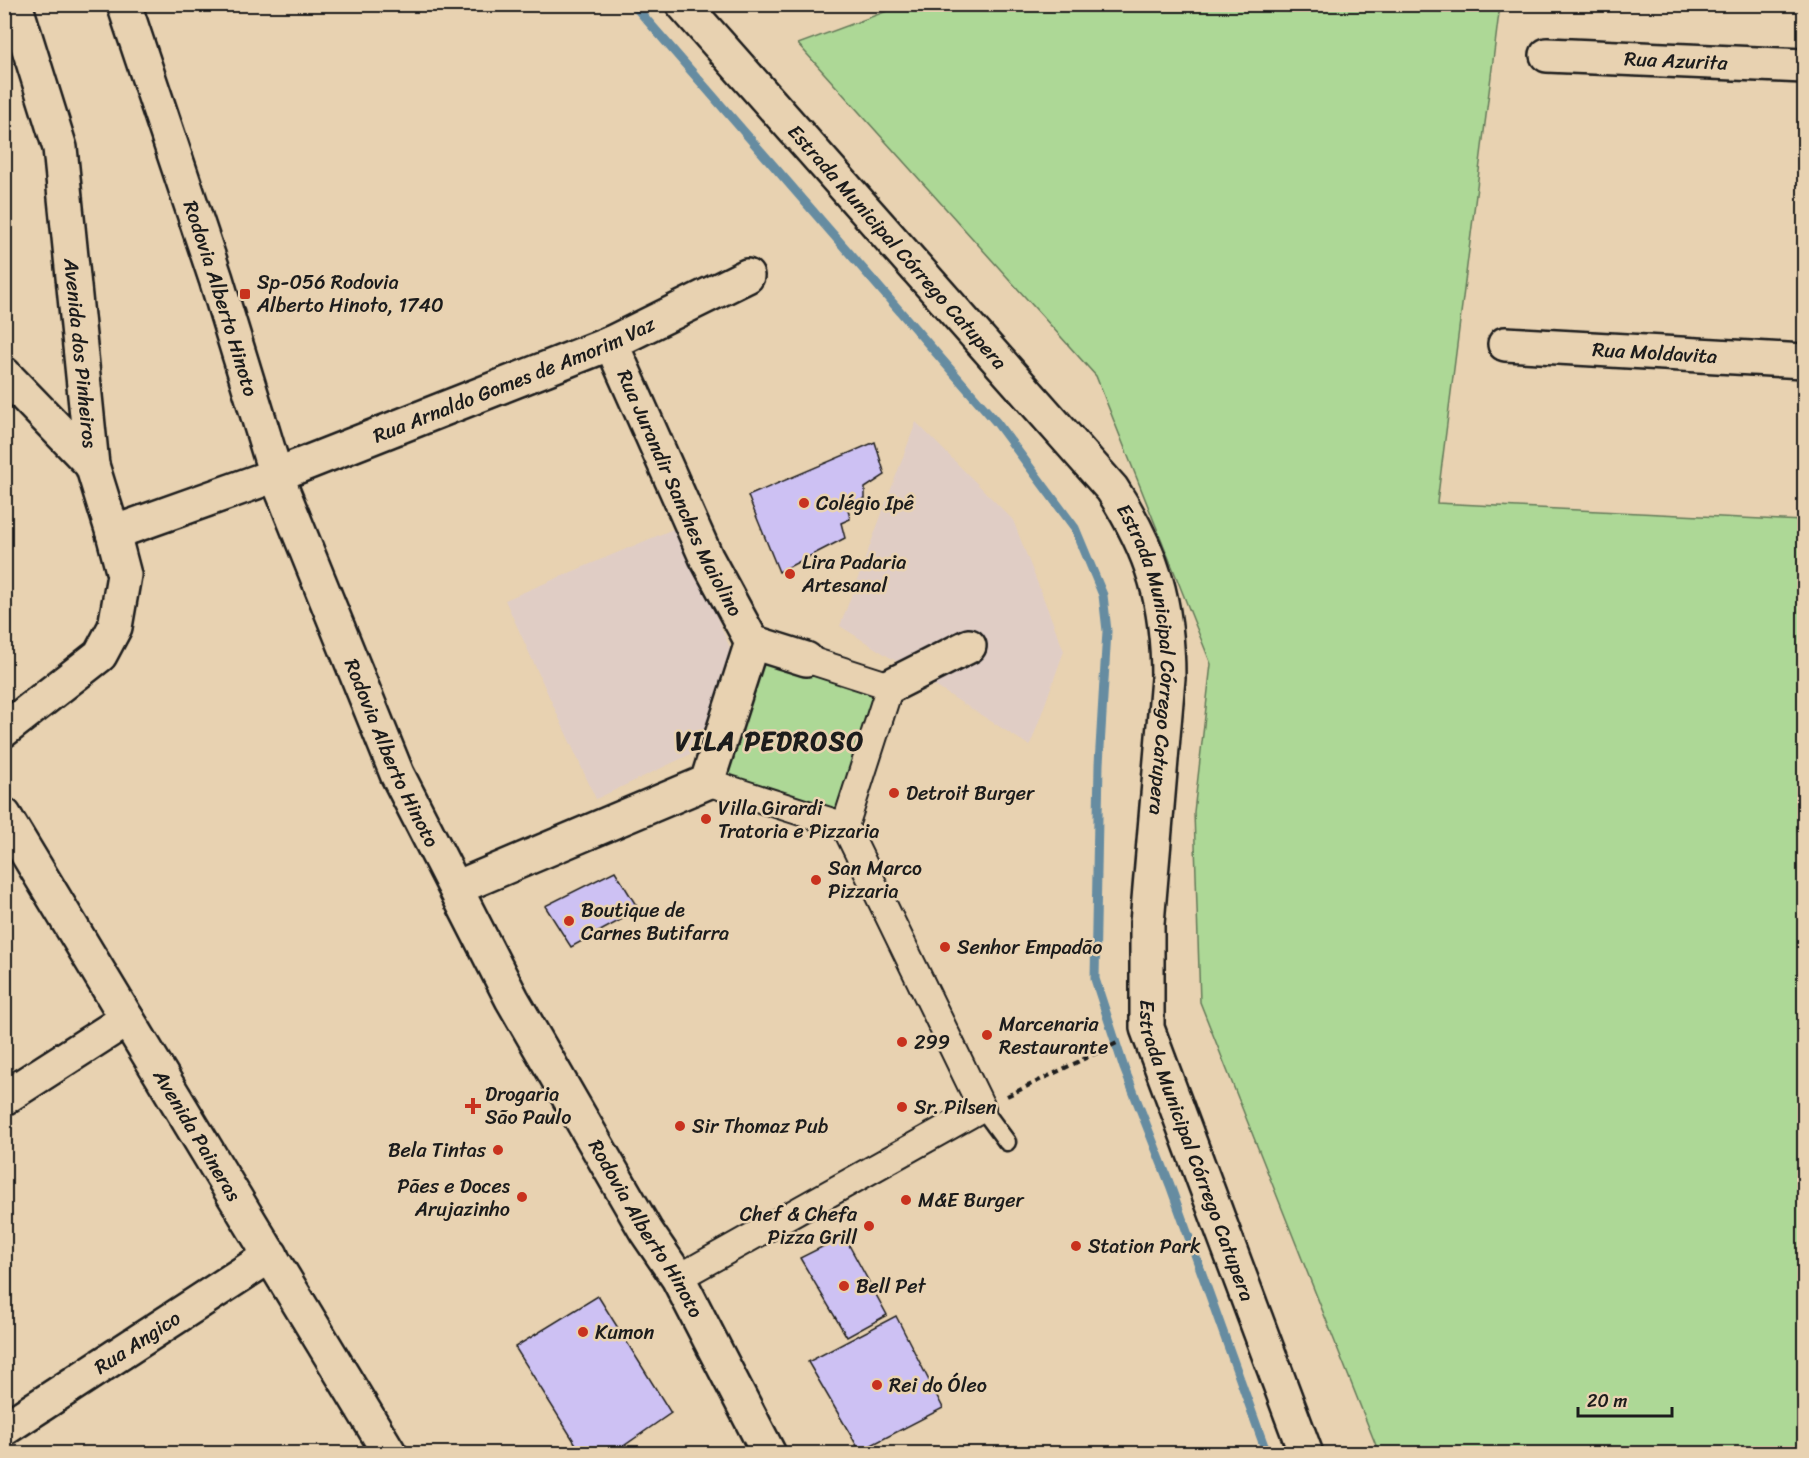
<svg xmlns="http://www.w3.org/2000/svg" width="1809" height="1458" viewBox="0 0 1809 1458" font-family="Sriracha,sans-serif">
<rect width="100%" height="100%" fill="#e8d2b1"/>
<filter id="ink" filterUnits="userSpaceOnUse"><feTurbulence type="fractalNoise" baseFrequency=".0167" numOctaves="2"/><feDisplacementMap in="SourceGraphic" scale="12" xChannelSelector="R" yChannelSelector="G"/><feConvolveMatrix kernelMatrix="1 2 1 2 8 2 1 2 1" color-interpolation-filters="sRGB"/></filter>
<g filter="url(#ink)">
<path fill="#e0cdc5" d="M916,422L1013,520L1064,651L1030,746L840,626Z
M678,527L734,657L710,745L596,799L505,600Z"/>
<path fill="#add896" stroke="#647a59" stroke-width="1.5" d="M906,4L1500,5L1437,503L1804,521V1453H1379L1200,1002L1194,812L1211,664L1096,376L798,44Z
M758,655L878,693L840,813L720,775Z"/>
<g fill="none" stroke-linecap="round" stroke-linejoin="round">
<path stroke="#668ca1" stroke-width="9" d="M633,4L997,423L1075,528L1103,595L1107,631L1099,764L1095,979L1124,1068L1170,1185L1267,1454"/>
</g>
<path fill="#cdc1f3" stroke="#1c1c1c" stroke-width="1.5" d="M875,442L885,475L865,488V498L848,509L850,519L841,523L845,538L779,572L748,496Z
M615,871L639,910L571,947L545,906Z
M844,1236L887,1315L847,1337L800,1258Z
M598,1296L671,1413L612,1454H582L515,1347Z
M896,1316L943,1408L860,1451L808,1362Z"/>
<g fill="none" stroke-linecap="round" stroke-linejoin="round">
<defs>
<path id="service" d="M982,1108L1007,1142"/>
<path id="pedestrian" d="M806,659L890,686L845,826
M707,782L845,826
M678,1278L982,1108L845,826"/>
<g id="minor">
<path id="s1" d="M15,4L60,148L92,465L113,533L276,475L611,343L747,276"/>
<path id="s2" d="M683,4L1112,489C1153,552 1168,603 1168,678L1147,923V1028L1306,1454"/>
<path id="s3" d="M1547,55L1804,66"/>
<path id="s4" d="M611,343L706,557L752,642"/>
<path id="s5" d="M1505,344L1804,361"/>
<path d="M4,374L92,465"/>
<path d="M752,642L806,659"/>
<path d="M890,686L969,646"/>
<path d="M4,730L100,655L115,627L124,575L113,533"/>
<path id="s6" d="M4,815L390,1454"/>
<path d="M456,888L707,782L752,642"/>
<path d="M4,1098L127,1019"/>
<path id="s7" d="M4,1429L271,1255"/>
</g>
<g id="primary">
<path id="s8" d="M124,4L216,279L276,475L397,774L512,999L646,1231L678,1278L769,1454"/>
</g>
</defs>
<use href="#service" stroke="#1c1c1c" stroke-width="21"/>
<use href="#pedestrian" stroke="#1c1c1c" stroke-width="30"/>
<use href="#minor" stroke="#1c1c1c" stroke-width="38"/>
<use href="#primary" stroke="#1c1c1c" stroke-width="38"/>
<path stroke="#1c1c1c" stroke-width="4" stroke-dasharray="6 4.5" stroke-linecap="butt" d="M1007,1096L1119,1042"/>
<use href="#service" stroke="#e8d2b1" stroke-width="16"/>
<use href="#pedestrian" stroke="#e8d2b1" stroke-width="26"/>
<use href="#minor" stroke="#e8d2b1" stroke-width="33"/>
<use href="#primary" stroke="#e8d2b1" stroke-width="33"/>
</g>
</g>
<g fill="#c8321e" stroke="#e8d2b1" stroke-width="2">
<rect x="239" y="288" width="12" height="12" rx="3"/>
<circle cx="804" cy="503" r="6"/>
<circle cx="790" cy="574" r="6"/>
<circle cx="894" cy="793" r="6"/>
<circle cx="706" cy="819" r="6"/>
<circle cx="816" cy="880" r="6"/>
<circle cx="569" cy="921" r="6"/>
<circle cx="945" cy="947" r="6"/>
<circle cx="987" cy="1035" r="6"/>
<circle cx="902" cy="1042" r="6"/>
<path d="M470 1097h6v6h6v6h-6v6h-6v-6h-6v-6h6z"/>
<circle cx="902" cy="1107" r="6"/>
<circle cx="680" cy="1126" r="6"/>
<circle cx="498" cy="1150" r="6"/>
<circle cx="522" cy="1197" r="6"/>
<circle cx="906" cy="1200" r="6"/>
<circle cx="869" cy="1226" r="6"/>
<circle cx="1076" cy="1246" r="6"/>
<circle cx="844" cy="1286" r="6"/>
<circle cx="583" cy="1332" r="6"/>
<circle cx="877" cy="1385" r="6"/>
</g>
<g text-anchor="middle" stroke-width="5" stroke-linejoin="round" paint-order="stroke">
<g font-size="20" fill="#1c1c1c" stroke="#e8d2b1">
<text dy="7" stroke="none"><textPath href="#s3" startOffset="129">Rua Azurita</textPath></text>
<text dy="7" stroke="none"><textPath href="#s2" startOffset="324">Estrada Municipal Córrego Catupera</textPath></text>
<text dy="7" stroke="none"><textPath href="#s8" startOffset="310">Rodovia Alberto Hinoto</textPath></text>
<text dy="7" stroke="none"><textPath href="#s1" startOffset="357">Avenida dos Pinheiros</textPath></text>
<text dy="7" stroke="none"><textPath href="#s5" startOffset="150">Rua Moldavita</textPath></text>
<text dy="7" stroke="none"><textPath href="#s1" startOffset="970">Rua Arnaldo Gomes de Amorim Vaz</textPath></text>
<text dy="7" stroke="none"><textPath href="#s4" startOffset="165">Rua Jurandir Sanches Maiolino</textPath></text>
<text dy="7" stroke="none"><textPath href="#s2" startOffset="826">Estrada Municipal Córrego Catupera</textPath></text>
<text dy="7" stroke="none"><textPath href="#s8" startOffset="796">Rodovia Alberto Hinoto</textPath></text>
<text dy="7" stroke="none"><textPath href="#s6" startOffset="374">Avenida Paineras</textPath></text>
<text dy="7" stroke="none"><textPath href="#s2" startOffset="1330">Estrada Municipal Córrego Catupera</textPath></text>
<text dy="7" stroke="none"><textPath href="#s8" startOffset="1336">Rodovia Alberto Hinoto</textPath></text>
<text dy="7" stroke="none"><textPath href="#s7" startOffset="159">Rua Angico</textPath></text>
</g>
<g font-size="20" fill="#1c1c1c" stroke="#e8d2b1" text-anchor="start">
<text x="257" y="289">Sp-056 Rodovia<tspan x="257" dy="23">Alberto Hinoto, 1740</tspan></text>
<text x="816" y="510">Colégio Ipê</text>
<text x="802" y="569">Lira Padaria<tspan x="802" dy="23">Artesanal</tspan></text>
<text x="906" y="800">Detroit Burger</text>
<text x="718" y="815">Villa Girardi<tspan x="718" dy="23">Tratoria e Pizzaria</tspan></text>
<text x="828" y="875">San Marco<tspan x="828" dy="23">Pizzaria</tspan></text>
<text x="581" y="917">Boutique de<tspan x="581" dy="23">Carnes Butifarra</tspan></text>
<text x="957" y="954">Senhor Empadão</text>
<text x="999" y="1031">Marcenaria<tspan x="999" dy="23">Restaurante</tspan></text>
<text x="914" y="1049">299</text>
<text x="485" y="1101">Drogaria<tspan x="485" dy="23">São Paulo</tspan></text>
<text x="914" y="1114">Sr. Pilsen</text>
<text x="692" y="1133">Sir Thomaz Pub</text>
<text x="486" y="1157" text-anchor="end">Bela Tintas</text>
<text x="510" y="1193" text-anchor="end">Pães e Doces<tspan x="510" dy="23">Arujazinho</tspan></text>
<text x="918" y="1207">M&amp;E Burger</text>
<text x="857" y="1221" text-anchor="end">Chef &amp; Chefa<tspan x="857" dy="23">Pizza Grill</tspan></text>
<text x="1088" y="1253">Station Park</text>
<text x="856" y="1293">Bell Pet</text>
<text x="595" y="1339">Kumon</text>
<text x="889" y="1392">Rei do Óleo</text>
</g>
<g font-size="26" font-weight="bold" letter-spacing="1.5" fill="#1c1c1c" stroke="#e8d2b1">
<text x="770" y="750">VILA PEDROSO</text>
</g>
</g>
<rect width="1809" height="1458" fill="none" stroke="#e8d2b1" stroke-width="24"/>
<rect x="12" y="12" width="1785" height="1434" fill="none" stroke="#1c1c1c" stroke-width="2" filter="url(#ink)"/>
<path d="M1578 1407v9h94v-9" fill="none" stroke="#1c1c1c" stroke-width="3"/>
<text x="1587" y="1407" font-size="18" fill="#1c1c1c" stroke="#e8d2b1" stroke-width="4.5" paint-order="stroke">20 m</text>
</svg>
